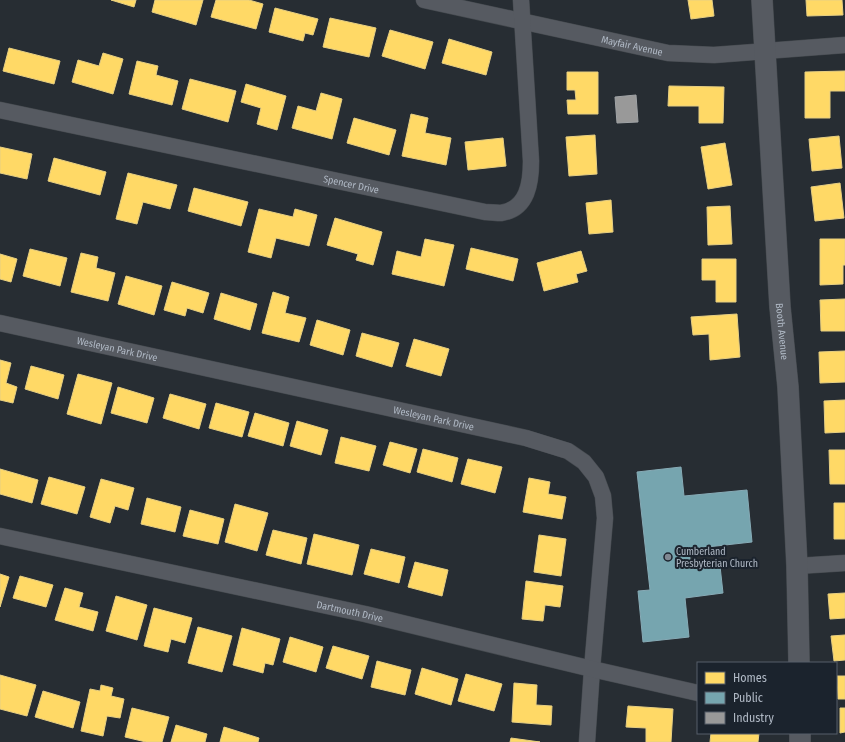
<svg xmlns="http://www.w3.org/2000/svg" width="845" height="742" viewBox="0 0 845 742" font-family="'Fira Sans Condensed',sans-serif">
<rect width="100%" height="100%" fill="#272d33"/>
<path fill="#ffd966" stroke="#e7cf82" d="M111,0H136L134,7Z
M155,0H203L196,25L152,12Z
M216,0H249L263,4L256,29L211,17Z
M688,0H712L714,16L691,19Z
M806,0H842L843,15L807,16Z
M275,8L318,19L313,35L305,33L303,41L269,32Z
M330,18L376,28L369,57L323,47Z
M390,30L433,42L425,69L382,56Z
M449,39L492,52L486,75L442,63Z
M9,48L60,61L54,84L3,71Z
M103,53L123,59L113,94L72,82L78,60L99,66Z
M137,61L158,66L156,75L178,81L172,105L129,94Z
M845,71V91H830V118H805V72Z
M567,72H598V114H568L567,100H576L575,90H567Z
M190,79L236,91L228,122L182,109Z
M246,84L286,96L277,130L257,124L261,108L241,102Z
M669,86L724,87L723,123H699V106H668Z
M321,93L342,99L332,139L292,128L298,106L316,111Z
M411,114L428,118L425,133L451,138L446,165L402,156Z
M354,118L396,130L389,155L347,143Z
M595,135L597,174L569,176L566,137Z
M839,136L842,168L812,171L809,139Z
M503,138L506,166L468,170L465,142Z
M725,143L732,185L708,189L701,147Z
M0,147L32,154L27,179L0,173Z
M54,158L106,172L100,195L48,181Z
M128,173L177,185L170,209L143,202L137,224L116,219Z
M840,183L844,218L815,221L811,187Z
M194,188L248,202L241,226L188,211Z
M611,200L613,232L589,234L586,203Z
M730,206L732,244L708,245L707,207Z
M259,209L293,217L295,209L317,215L309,246L276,238L271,258L248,252Z
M335,218L382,232L373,265L356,260L358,254L327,245Z
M425,239L454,245L444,286L392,274L397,251L421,257Z
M820,239H845V265H843V284L820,285Z
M471,248L518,259L513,281L466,269Z
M30,249L67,258L60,286L23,276Z
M581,251L587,271L576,274L578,282L544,291L537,263Z
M81,253L98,257L96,268L115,273L108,301L71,292Z
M0,254L17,259L11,282L0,279Z
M702,259H736V302H716V280H702Z
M126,276L162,286L154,315L118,304Z
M172,282L209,293L203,313L187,308L185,316L164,310Z
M273,292L289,297L285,313L306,318L299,342L262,333Z
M221,293L257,304L250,330L214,319Z
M845,299V331H821L820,300Z
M737,314L740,357L710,360L709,334L693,335L691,317Z
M317,320L350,330L343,355L310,345Z
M362,333L399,343L392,367L356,356Z
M414,339L449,349L441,376L406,366Z
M845,351V382L820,383L819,352Z
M0,360L11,363L6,383L17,387L13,403L0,400Z
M31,366L64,375L58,399L25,389Z
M78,374L112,383L101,424L67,414Z
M118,387L154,398L147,423L111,413Z
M170,394L206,404L199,429L163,418Z
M845,400V432L825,433L824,401Z
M216,403L249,412L242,437L209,428Z
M255,413L289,423L283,446L248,436Z
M297,421L328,430L321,455L290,446Z
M341,437L376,446L369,471L335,463Z
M390,442L417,449L410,473L383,465Z
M423,449L458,458L452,482L417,472Z
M829,450H845V484H830Z
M468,459L502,467L495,493L461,484Z
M0,469L38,480L32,503L0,494Z
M49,477L85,487L77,514L41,504Z
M529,478L550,482L548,494L566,497L562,519L523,512Z
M101,479L134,488L128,510L115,506L110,523L90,517Z
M147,498L181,507L175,532L141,524Z
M834,503H845V539H834Z
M235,504L268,513L257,551L225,542Z
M190,510L224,519L218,544L183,536Z
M273,530L307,538L301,564L266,555Z
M314,534L359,545L352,575L307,564Z
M539,535L566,539L561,576L534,572Z
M371,549L405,557L399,583L364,574Z
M415,562L448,570L442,596L408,587Z
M0,574L9,577L0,607Z
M20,576L53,585L46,607L13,598Z
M526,581L563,586L560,607L545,605L543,621L522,619Z
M65,588L83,593L79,607L98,612L93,631L55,620Z
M845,593V618L830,619L828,594Z
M116,596L147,605L137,640L106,631Z
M154,608L192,618L185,643L171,639L168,652L144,646Z
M198,627L232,636L222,672L188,663Z
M242,628L280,639L273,665L265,663L263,673L233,665Z
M845,635V660L834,661L831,636Z
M290,637L323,647L316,672L283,662Z
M333,646L369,656L362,679L326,668Z
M377,661L411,670L405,695L371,687Z
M422,668L458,679L451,705L415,694Z
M466,674L502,684L494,711L458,701Z
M0,675L36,685L27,716L0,709Z
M837,676H845V699H838Z
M514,683L537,685L536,705L552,706L551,725L512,722Z
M101,685L113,688L111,696L124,699L120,718L107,716L103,736L81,731L90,689L100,691Z
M43,691L80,702L73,728L35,717Z
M628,706L673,709L671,742H646V728L626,727Z
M132,708L169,717L162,742H146L125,737Z
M840,708H845V732L840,733Z
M176,725L207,734L205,742H171Z
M224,727L259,738L258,742H220Z
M711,733H759L758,742H710Z
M511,738L540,742H510Z"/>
<path fill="#76a5af" stroke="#87abb6" d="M681,467L684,496L747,490L752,542L689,549L691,569L720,566L723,593L685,598L689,637L643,642L638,591L650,590L637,472Z"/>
<path fill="#999" stroke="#a0a3a6" d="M636,95L638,122L617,123L615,97Z"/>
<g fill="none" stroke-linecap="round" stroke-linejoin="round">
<defs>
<g id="minor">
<path id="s1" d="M424,0L668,53L714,55L845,45"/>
<path id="s2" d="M0,110L485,212C490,212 496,213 501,213C528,209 531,182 531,161L521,0"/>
<path id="s3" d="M0,323L526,438L568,451L584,462L596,477L603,496L605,518L592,669L587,742"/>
<path id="s4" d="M0,536L365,614L592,669L698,693"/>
<path d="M797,566L845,563"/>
</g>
<g id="tertiary">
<path id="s5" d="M762,0L780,307L788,387L797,566L799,663"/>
<path d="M800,742V733"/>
</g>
</defs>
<use href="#minor" stroke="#44494e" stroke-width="17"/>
<use href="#tertiary" stroke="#44494e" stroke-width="22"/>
<use href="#minor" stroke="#565a61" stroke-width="16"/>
<use href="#tertiary" stroke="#565a61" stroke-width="21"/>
</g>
<circle fill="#808892" stroke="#1b232d" stroke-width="1.5" cx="668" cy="557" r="4"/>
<g text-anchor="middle" stroke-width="4" stroke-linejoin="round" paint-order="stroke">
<g font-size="10" fill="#b0b9c5" stroke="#1b232d">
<text dy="4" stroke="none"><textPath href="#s1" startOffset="213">Mayfair Avenue</textPath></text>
<text dy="4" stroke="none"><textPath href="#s2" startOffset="359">Spencer Drive</textPath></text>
<text dy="4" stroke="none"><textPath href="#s5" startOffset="332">Booth Avenue</textPath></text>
<text dy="4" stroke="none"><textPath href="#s3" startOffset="120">Wesleyan Park Drive</textPath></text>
<text dy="4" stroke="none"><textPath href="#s3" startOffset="444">Wesleyan Park Drive</textPath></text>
<text dy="4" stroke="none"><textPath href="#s4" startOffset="358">Dartmouth Drive</textPath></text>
</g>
<g font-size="10" fill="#b0b9c5" stroke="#1b232d" text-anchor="start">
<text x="676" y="555">Cumberland<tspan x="676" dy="12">Presbyterian Church</tspan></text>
</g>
</g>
<rect x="697" y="662" width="140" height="72" fill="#1b232d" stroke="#575f6a"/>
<rect x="705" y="672" width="20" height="12" fill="#ffd966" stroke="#575f6a"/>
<text x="733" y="682" font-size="12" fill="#b0b9c5">Homes</text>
<rect x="705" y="692" width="20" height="12" fill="#76a5af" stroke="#575f6a"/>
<text x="733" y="702" font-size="12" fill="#b0b9c5">Public</text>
<rect x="705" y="712" width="20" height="12" fill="#999999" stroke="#575f6a"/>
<text x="733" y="722" font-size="12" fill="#b0b9c5">Industry</text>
</svg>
